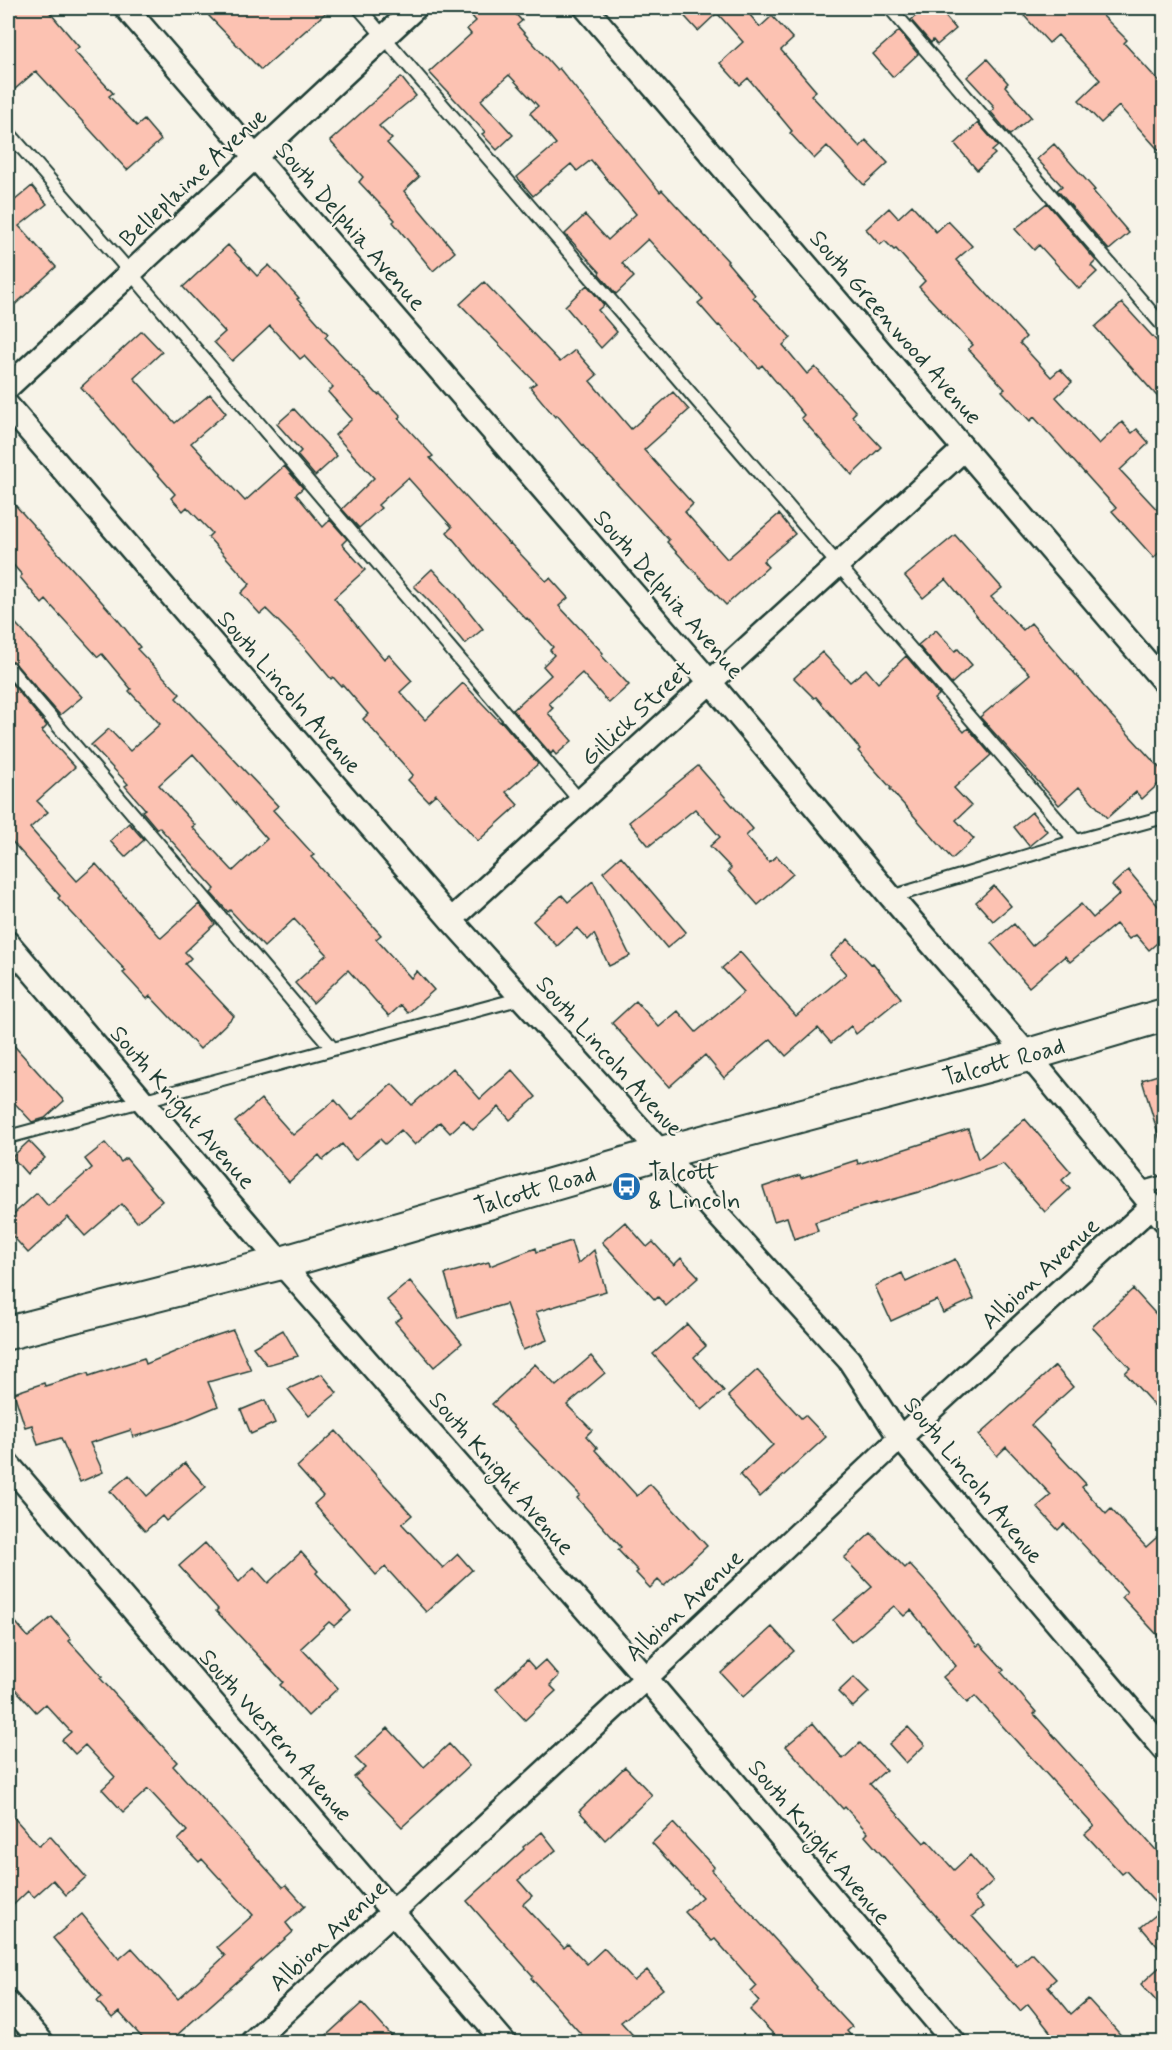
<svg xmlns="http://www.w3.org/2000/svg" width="1172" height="2050" viewBox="0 0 1172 2050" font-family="Mynerve,sans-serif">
<rect width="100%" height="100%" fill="#f7f3e8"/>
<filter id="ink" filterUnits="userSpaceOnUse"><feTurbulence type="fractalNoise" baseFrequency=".0167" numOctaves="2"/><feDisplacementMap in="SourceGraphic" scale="12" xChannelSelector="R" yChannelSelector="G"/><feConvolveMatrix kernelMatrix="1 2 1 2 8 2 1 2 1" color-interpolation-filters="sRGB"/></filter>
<g filter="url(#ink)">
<path fill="#fcc2b2" stroke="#1f3d34" stroke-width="1.5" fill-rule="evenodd" d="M8,8H46L79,47L74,51L113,93L109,96L137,126L144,120L161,140L127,170L36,71L8,95Z
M219,8H331L261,70L209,16Z
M465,8H510L522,21L517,25L557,70L559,68L660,192L662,190L728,261L727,262L755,295L753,297L791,338L783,345L807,374L815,367L856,412L852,416L881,447L852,475L801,418L804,415L762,365L759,368L719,325L718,326L698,303L703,299L648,239L622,263L634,277L616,294L599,274L600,272L565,234L585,215L608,240L636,214L591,160L577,171L571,164L533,196L517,177L556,144L530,113L538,106L509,75L481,100L513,135L497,150L482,134L485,132L429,72L471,34L467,29L476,21Z
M677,8H744L760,27L772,16L793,39L781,50L816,91L811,95L860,147L866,140L888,163L864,185L827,146L814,159L790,133L792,131L748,78L740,85L720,63L743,42L717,13L698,31Z
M925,8H938L956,29L937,45L933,40L931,43L911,20Z
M1017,8H1095L1127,40L1124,43L1164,87V156L1119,106L1101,123L1079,100L1100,80L1058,35L1049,43Z
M899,31L918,54L893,77L873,54Z
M987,59L1008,83L1005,86L1031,117L1010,135L991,112L994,109L992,106L993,105L967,77Z
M401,77L416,96L379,126L392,139L387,143L419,177L404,191L455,252L433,271L393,222L395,220L359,182L363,177L330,141Z
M978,123L998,146L992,151L995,154L977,170L955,144Z
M1054,144L1095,190L1093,191L1129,233L1109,250L1059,192L1057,190L1062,186L1037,159Z
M32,186L47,204L19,226L56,267L8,311V206Z
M1047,203L1096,261L1091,266L1097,272L1079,289L1039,245L1034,250L1015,229Z
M912,205L936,232L948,221L972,246L956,260L1026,337L1020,343L1051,377L1060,369L1072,382L1056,397L1099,444L1122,422L1132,433L1137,429L1149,443L1120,470L1164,517V547L1154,558L1112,511L1116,508L1034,417L1030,421L1002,391L1005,389L968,349L973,345L919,287L925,281L896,249L894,250L885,241L880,245L866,229L889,208L898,218Z
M228,245L257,276L269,265L299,298L297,299L328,334L325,337L378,395L380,394L401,416L398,418L433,456L430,458L509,544L510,543L546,581L550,578L568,598L559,606L603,653L601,655L629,685L609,703L582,673L549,703L553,708L548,713L572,741L556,755L553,751L551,754L513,710L551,675L543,666L554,655L550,650L553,647L527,618L526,619L480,571L447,532L452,527L408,478L378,505L381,508L359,528L342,509L374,478L335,435L352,419L328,392L333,387L304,356L300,359L270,326L232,361L214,342L225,332L183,287Z
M484,282L560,362L575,350L597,375L590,381L631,429L673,392L689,410L644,450L693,504L685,512L727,559L779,514L795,534L763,561L768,567L726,605L667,542L669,540L603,469L557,415L555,417L530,387L536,383L460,304Z
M587,285L604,305L598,310L617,332L601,348L565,306Z
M1122,303L1164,349V404L1095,327Z
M142,331L162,352L134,378L175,423L210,394L226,413L191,443L245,501L284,466L303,488L296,494L323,527L330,520L347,539L342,544L365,570L334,598L384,659L389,655L412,681L400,692L425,720L463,683L500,722L501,721L538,764L506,792L518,805L478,841L436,794L428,801L408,780L413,775L363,719L368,714L343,685L341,686L333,677L331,679L305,648L266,609L260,614L241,593L250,584L208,537L212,533L187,507L183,511L171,498L175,494L81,387Z
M294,409L337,456L315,476L297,455L301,451L277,424Z
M8,497L118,620L140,647L137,649L180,694L176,698L278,806L273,810L314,855L311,857L381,935L376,939L411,978L417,971L434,990L408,1013L401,1005L389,1016L348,970L313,1003L295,983L327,954L294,919L264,947L230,910L228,912L211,893L215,889L159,827L157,829L142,811L145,809L125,786L128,784L91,745L109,729L130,751L160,724L129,691L131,689L102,654L98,657L46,600L42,604L20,577L22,575L8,559ZM193,754L267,839L233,871L192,827L195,825L159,785Z
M955,535L1002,588L991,597L1023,630L1031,623L1108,712L1164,773V779L1142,799L1136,792L1107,818L1079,787L1059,805L980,717L1030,674L994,637L946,579L923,598L905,576Z
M432,569L453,591L483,629L465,644L433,605L414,586Z
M8,615L82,697L60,715L14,662L8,659Z
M936,630L955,651L958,649L972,665L951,684L918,645Z
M822,652L850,682L866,669L878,683L906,656L939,695L934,699L964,732L968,728L991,755L954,788L971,806L956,820L974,839L952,859L890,789L891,788L858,751L860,749L816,697L814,698L794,678Z
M8,679L47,726L42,731L75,767L37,801L48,812L30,828L77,881L96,864L161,938L199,904L215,924L185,952L191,958L185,964L234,1016L200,1049L150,996L147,999L123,973L126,971L58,898L60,896L8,837Z
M698,766L753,829L746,836L769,862L777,856L793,874L758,905L728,871L731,868L710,846L720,837L695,809L649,846L629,822Z
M1032,812L1047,831L1029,846L1014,827Z
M129,823L144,840L125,857L110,841Z
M621,856L686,932L667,948L603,872Z
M1128,870L1164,913V937L1149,950L1136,935L1129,939L1116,924L1070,962L1065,956L1029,987L991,943L1014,924L1032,946L1081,904L1093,918L1120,894L1112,885Z
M593,881L630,956L609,966L594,934L588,940L577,928L557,946L533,921L562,895L568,902Z
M994,886L1011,906L993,921L976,902Z
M848,939L871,964L873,963L901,998L856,1034L851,1026L831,1043L818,1028L786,1056L771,1039L724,1078L705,1055L669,1087L612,1023L636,1001L659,1027L678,1011L696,1032L744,992L722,968L740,952L796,1016L846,974L830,956Z
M8,1039L64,1101L45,1118L32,1122L8,1096Z
M453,1068L480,1099L512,1070L536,1097L510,1120L499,1107L473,1130L464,1120L450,1133L440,1122L415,1145L401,1130L385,1144L380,1139L355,1160L342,1144L323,1160L319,1155L289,1182L235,1122L261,1099L293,1135L335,1100L352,1120L392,1084L412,1105Z
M1164,1073V1139L1160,1140L1142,1080Z
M1025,1119L1071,1172L1062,1180L1070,1189L1045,1212L1003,1164L933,1188L876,1204V1203L815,1222L818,1231L794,1239L787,1217L774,1221L763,1187L800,1175L801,1178L857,1160L858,1164L968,1129L978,1159Z
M29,1141L45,1158L27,1174L12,1157Z
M105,1143L121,1162L126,1158L162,1201L137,1222L122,1204L85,1236L68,1217L28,1253L8,1231V1219L37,1193L48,1206L92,1168L85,1159Z
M625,1222L647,1247L653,1242L674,1265L681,1258L699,1277L666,1306L658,1297L655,1300L602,1242Z
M571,1241L578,1264L594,1250L606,1291L536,1312L547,1340L523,1350L506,1304L458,1318L445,1274L489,1262L490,1266L536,1248L537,1252Z
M955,1259L974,1299L943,1313L937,1300L891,1321L875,1286L902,1273L906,1282Z
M410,1281L462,1343L434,1367L395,1322L402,1317L387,1300Z
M1133,1289L1164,1323V1416L1125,1373L1130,1368L1092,1327Z
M687,1324L706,1346L694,1357L724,1391L702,1410L653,1354Z
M233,1330L251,1370L208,1382L218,1406L173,1425L133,1437L131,1430L90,1443L103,1472L80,1482L61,1438L38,1445L32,1425L25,1427L14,1393L44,1383L45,1386L88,1373L89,1376L144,1358L146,1364L208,1338Z
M283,1330L298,1356L267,1365L253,1347Z
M591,1356L605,1373L567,1405L592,1430L586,1436L597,1448L595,1450L637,1496L650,1484L707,1546L664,1586L658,1580L650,1588L636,1573L638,1571L618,1550L621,1547L577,1498L580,1495L492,1404L535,1364L556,1386Z
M1055,1366L1073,1387L1031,1425L1086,1484L1082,1487L1106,1514L1111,1509L1146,1547L1164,1531V1642L1122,1597L1127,1592L1064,1524L1058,1530L1037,1507L1051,1495L1006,1447L997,1456L979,1435Z
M757,1370L801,1418L805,1415L826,1437L760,1497L740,1475L773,1445L728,1396Z
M322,1374L337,1393L309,1416L288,1389Z
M265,1400L275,1423L251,1434L241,1410Z
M336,1431L412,1515L402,1524L443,1568L458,1554L472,1570L426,1612L385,1567L376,1575L314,1504L323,1496L297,1467Z
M185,1463L206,1487L166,1521L162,1516L145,1531L110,1491L129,1475L147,1496Z
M871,1533L905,1568L909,1564L933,1590L977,1646L980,1644L1004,1670L1001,1672L1036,1712L1034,1714L1164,1859V1954L1141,1927L1162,1910L1126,1871L1122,1874L1085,1834L1094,1826L975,1696L967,1703L943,1677L956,1666L911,1610L904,1616L894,1606L851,1642L833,1620L872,1587L844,1558Z
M205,1543L239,1582L254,1567L268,1583L301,1552L318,1571L316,1573L351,1611L334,1626L329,1622L301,1648L338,1688L308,1716L280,1685L283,1682L216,1611L218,1609L179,1566Z
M8,1613L28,1637L52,1617L71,1639L69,1641L102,1677L100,1678L177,1762L173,1766L283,1887L286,1885L305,1906L286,1923L293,1932L168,2043H147L119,2012L112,2018L97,2001L102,1997L53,1938L82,1914L119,1959L132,1948L178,1999L225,1956L217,1947L253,1915L202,1859L199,1862L178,1840L187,1831L148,1789L123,1812L102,1789L115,1777L85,1745L75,1754L62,1740L71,1732L45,1704L36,1712L8,1681Z
M772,1627L794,1651L743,1697L721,1673Z
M527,1660L535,1669L545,1660L559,1676L550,1685L556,1691L525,1720L496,1689Z
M854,1677L869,1692L853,1707L838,1692Z
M813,1723L843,1759L860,1743L886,1770L870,1784L924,1843L927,1840L954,1870L970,1855L993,1881L974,1898L983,1907L972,1916L1017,1966L1032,1953L1056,1979L1048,1986L1071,2014L1088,1999L1128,2043H1059L1028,2004L1020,2011L865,1836L868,1833L845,1807L843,1809L786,1746Z
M908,1727L925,1745L906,1763L889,1744Z
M388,1728L424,1767L449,1744L469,1766L402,1827L354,1777L365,1768L355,1758Z
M625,1767L652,1795L605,1840L579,1811Z
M8,1811L39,1846L50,1836L86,1877L66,1895L53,1880L34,1897L28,1891L8,1910Z
M673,1823L714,1867L711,1870L783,1948L817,1987L816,1988L852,2027L847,2031L857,2043H782L750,2010L759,2001L751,1992L757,1986L715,1939L712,1941L685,1912L702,1897L652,1843Z
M542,1832L556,1850L518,1880L532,1896L523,1904L564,1948L568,1944L587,1964L604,1948L634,1981L647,1970L663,1989L621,2022L640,2043H589L531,1978L533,1976L467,1901L524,1849L523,1847Z
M1164,1963V2010L1141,1984Z
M362,2003L398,2043H318Z"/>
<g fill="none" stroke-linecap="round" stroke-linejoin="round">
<defs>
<path id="lane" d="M359,8L1076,841
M890,8L1164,327
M8,132L130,272L580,801
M8,667L333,1049
M891,897L1076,841L1164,817
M8,1137L522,998
M1139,1189L1164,1182"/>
<path id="street" d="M126,8L710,682L891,897L1028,1055L1164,1220
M586,8L1164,682
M8,387L415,8
M8,406L451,920L849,1360L900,1438L1164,1749
M451,920L964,449
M8,943L281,1263L646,1678L954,2042
M8,1464L504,2042
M8,2003L42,2042
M252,2042L646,1678L900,1438L1152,1206"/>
<g id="secondary">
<path id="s1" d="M8,1333L281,1263L661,1153L1028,1055L1164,1015"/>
</g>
</defs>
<use href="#lane" stroke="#1f3d34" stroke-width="16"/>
<use href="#street" stroke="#1f3d34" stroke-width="27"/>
<use href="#secondary" stroke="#1f3d34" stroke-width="36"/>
<use href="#lane" stroke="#f7f3e8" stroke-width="12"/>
<use href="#street" stroke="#f7f3e8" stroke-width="22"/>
<use href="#secondary" stroke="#f7f3e8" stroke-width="32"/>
</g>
</g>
<defs>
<symbol id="bus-disc" viewBox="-11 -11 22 22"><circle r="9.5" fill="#1f6fb2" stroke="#f7f3e8"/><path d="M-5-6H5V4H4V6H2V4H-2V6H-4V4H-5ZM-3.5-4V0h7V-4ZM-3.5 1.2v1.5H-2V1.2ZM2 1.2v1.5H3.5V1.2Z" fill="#fff"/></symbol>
</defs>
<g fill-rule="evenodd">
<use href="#bus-disc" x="610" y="1170" width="33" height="33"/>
</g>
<g text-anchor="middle" stroke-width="4.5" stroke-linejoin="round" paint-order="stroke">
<g font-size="24" fill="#1f3d34" stroke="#f7f3e8">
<text transform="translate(193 177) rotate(-43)" y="8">Belleplaine Avenue</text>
<text transform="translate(351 226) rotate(49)" y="8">South Delphia Avenue</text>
<text transform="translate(896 327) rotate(49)" y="8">South Greenwood Avenue</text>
<text transform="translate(669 594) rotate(49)" y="8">South Delphia Avenue</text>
<text transform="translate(290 692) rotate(49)" y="8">South Lincoln Avenue</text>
<text transform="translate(636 713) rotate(-43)" y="8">Gillick Street</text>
<text transform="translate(610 1056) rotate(48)" y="8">South Lincoln Avenue</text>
<text dy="8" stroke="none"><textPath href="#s1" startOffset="1032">Talcott Road</textPath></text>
<text transform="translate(183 1107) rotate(49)" y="8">South Knight Avenue</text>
<text dy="8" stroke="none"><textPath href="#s1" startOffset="546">Talcott Road</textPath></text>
<text transform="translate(1040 1273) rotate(-43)" y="8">Albion Avenue</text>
<text transform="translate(502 1473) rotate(49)" y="8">South Knight Avenue</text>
<text transform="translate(974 1480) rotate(51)" y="8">South Lincoln Avenue</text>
<text transform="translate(684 1605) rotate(-43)" y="8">Albion Avenue</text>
<text transform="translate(276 1735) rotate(49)" y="8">South Western Avenue</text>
<text transform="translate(820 1842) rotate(50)" y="8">South Knight Avenue</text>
<text transform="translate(328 1935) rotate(-43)" y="8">Albion Avenue</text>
</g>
<g font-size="24" fill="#1f3d34" stroke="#f7f3e8" text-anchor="start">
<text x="648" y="1180">Talcott<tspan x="648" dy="28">&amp; Lincoln</tspan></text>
</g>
</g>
<rect width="1172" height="2050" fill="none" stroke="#f7f3e8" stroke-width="30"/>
<rect x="15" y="15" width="1142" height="2020" fill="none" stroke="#1f3d34" stroke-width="2" filter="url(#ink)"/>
</svg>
